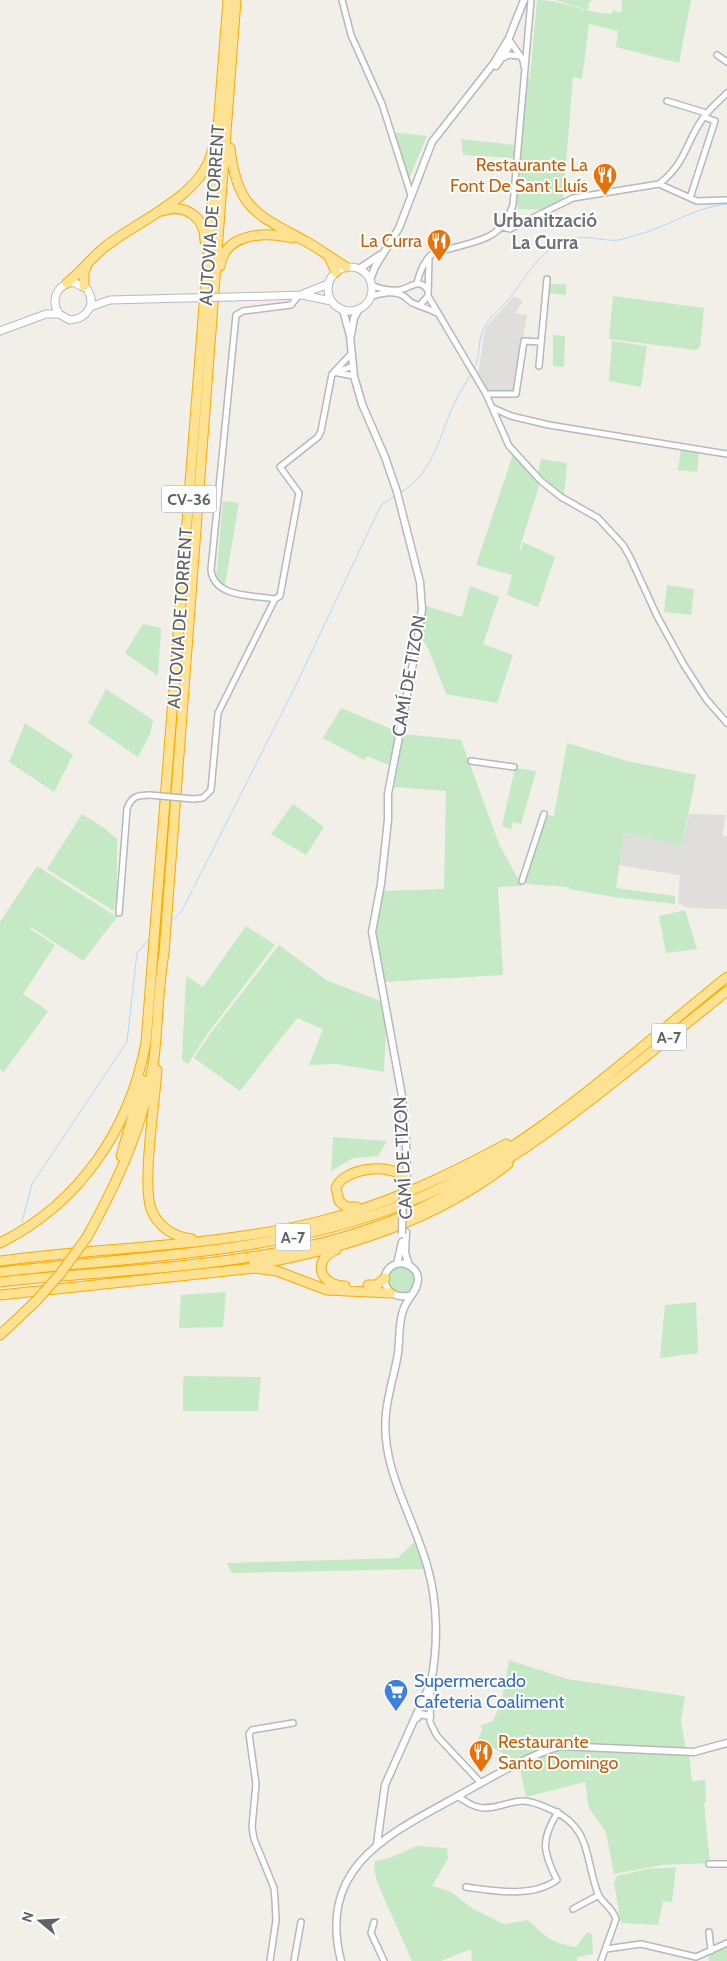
<svg xmlns="http://www.w3.org/2000/svg" width="727" height="1961" viewBox="0 0 727 1961" font-family="Cabin,sans-serif">
<rect width="100%" height="100%" fill="#f1efe8"/>
<path fill="#e0deda" d="M514,296L523,301L515,313L527,315L515,389L513,393L488,391L478,374L484,335L486,327Z
M689,814L726,815L722,836H727V909L687,908L678,902L680,875L619,865L624,833L682,846Z"/>
<path fill="#c5e8c5" d="M537,0C562,0 586,13 612,14V11L622,12V0H691L679,63L616,47L618,31L589,24L582,79L573,77L563,200L546,210L518,209L517,201L527,77L530,78Z
M555,0H593L589,2L588,10Z
M391,132L427,136L408,181Z
M461,139L515,145L514,158L463,155Z
M549,284H566V295L548,293Z
M613,296L704,308L700,347L696,350L609,339Z
M553,335L565,336L564,367L553,366Z
M612,341L647,346L641,387L609,381Z
M681,450L699,453L697,472L678,470Z
M513,455L540,483L519,550H521L523,542L555,557L538,607L507,595L512,575L476,565Z
M541,459L567,463L564,495L538,473Z
M223,501L239,503L225,585L216,581Z
M667,585L694,589L691,615L664,612Z
M470,586L499,597L483,644L513,655L497,703L446,694L428,648L421,638L426,606L462,617Z
M143,624L161,628L158,676L125,653Z
M106,689L153,720L150,734L138,757L88,723Z
M341,708L398,732L391,766L367,756L364,760L323,738Z
M25,723L73,755L54,792L9,762Z
M403,734L461,740L500,846L522,886L498,887L503,975L383,982L376,933L383,891L444,889L446,791L394,787Z
M567,743L627,761L696,775L682,846L624,833L616,888L675,896V904L614,897L569,889V887L526,884L525,881L545,815L554,816Z
M515,768L536,771L521,824L513,822L511,830L502,826Z
M293,804L324,827L306,855L271,834Z
M82,814L104,828L117,839V896L114,911L47,869Z
M37,866L117,917L83,961L31,927L30,929L55,945L23,994L48,1011L3,1073L0,1068V922Z
M685,910L697,949L666,953L659,916Z
M246,926L275,945L208,1033L188,1064L182,1060L186,976L203,987Z
M279,945L326,980L380,1001L386,1028L384,1072L337,1064L309,1065L323,1029L297,1018L240,1091L194,1058L210,1034Z
M333,1137L387,1141L378,1156L353,1158L331,1171Z
M388 1280a14 14 0 1 1 28 0a14 14 0 1 1-28 0Z
M226,1292L223,1327L179,1328L181,1295Z
M696,1302L698,1353L660,1358L665,1305Z
M185,1376L261,1377L258,1411H183V1379Z
M414,1542L425,1569L232,1573L227,1563L398,1558Z
M509,1660L567,1679L685,1696L681,1722L686,1749L564,1744L518,1762L478,1739L483,1729L480,1726L493,1721L502,1700Z
M564,1749L689,1754L692,1781L705,1780L706,1802L704,1803L710,1863L662,1865L614,1874L606,1832L589,1808L585,1782L526,1797L520,1768L543,1755Z
M417,1846L447,1848L448,1859L432,1886L451,1892L473,1909L504,1924L528,1920C546,1937 551,1943 576,1947L587,1932L592,1934L593,1954L577,1957V1961H472L471,1949L441,1961H412L377,1882L374,1868L375,1861C387,1860 405,1851 417,1846Z
M676,1867L672,1902L663,1901L658,1925L621,1923L614,1883L617,1876L647,1869Z
M727,1947V1961H709L708,1956Z"/>
<g fill="none" stroke-linecap="round" stroke-linejoin="round">
<path stroke="#aadaff" stroke-width="1" d="M474,369C481,357 477,341 484,328C490,316 503,307 511,296C528,274 538,252 567,241C587,232 606,244 623,239C633,236 645,233 655,229C680,219 700,207 727,204
M401,492C435,473 440,431 456,400C461,390 467,381 472,372
M194,887L295,687L381,505L395,496
M173,920L181,912L192,891
M22,1222L32,1184L127,1042L137,953L150,938"/>
<defs>
<path id="minor" d="M342,0L351,35L382,104L411,195
M510,41L523,60L524,66
M717,55L727,62
M503,58L509,55L520,56
M667,101L706,113
M659,184L697,201L727,200
M690,198L715,121L704,117
M503,227L510,229L573,198L659,184C689,161 686,137 707,113C713,106 720,100 727,93
M417,283C419,274 424,261 431,255C436,251 444,250 449,249C481,240 502,239 513,205L531,0
M371,285C380,289 389,291 399,290C410,289 418,277 427,289
M428,296L486,394L509,446L541,481L561,497L598,518L623,545L630,557L657,616L684,665L706,699L727,723
M370,297C380,293 396,290 405,297C409,300 410,303 415,304C422,307 429,309 437,313
M420,305L428,296L429,259
M539,366L547,279
M334,372L351,354
M338,373L354,376
M486,394H516L524,341L541,342
M493,408L511,416L549,425L727,454
M275,599C253,595 214,598 211,570L236,315L243,311L291,305L299,295
M471,761L514,767
M193,799L203,798L211,790L218,713L275,599L280,596L299,493L280,467L318,437L321,431L332,374L353,366
M522,881L544,814
M119,913L127,809C131,796 138,795 150,795
M431,1685L430,1722L437,1736L481,1783
M457,1796C464,1800 471,1806 478,1807C492,1811 509,1801 523,1801C533,1801 543,1806 552,1810C592,1828 585,1860 598,1894C602,1903 613,1908 616,1919L601,1961
M709,1864H727
M466,1887C495,1891 532,1898 557,1880C543,1852 540,1840 558,1812
M573,1909L599,1895
M374,1922L371,1933L384,1961
M709,1932L711,1951
M606,1949L641,1944L696,1957L727,1943
M270,1961L276,1920L275,1900L274,1888L254,1839L252,1827L256,1784L249,1734L252,1730L293,1723
M294,1961L301,1922"/>
<path id="tertiary" d="M496,66L510,45
M359,269L380,255
M370,280L375,267L399,228L432,142L494,63L509,38L524,0
M343,310L350,336L354,376L362,404L385,457L397,492L420,582L422,609L418,637L388,794V820L381,884L372,932L402,1096L406,1141L407,1187
M351,335L354,318L359,309
M406,1232L405,1253L409,1265
M397,1264L402,1242
M417,1718L420,1714L430,1716
M377,1844L385,1785L431,1682C438,1647 438,1604 428,1569C414,1516 380,1469 386,1413C388,1392 395,1373 398,1353C400,1338 398,1322 404,1308C408,1298 419,1289 418,1278C417,1268 405,1261 396,1264C375,1272 385,1303 411,1295
M341,1961C317,1866 389,1834 458,1796C490,1778 525,1757 560,1746L694,1752L727,1743"/>
<path id="secondary" d="M328 289a22 22 0 1 1 44 0a22 22 0 1 1-44 0Z
M303,294L328,284
M233,297L302,295L331,301
M90,307L110,300L185,298
M0,331L46,314H59L70,320C87,319 97,304 87,289L73,282C57,285 50,299 59,314"/>
<path id="motorway" d="M230,148C237,210 258,215 307,242C321,250 333,259 346,267
M162,211C185,203 205,217 205,241
M329,257L336,272
M220,266C225,232 266,232 292,238
M67,283C81,272 92,257 106,246C139,220 203,195 212,151
M84,286V272L87,265
M157,1070C155,1100 142,1184 151,1209C158,1227 174,1237 192,1239
M121,1156L143,1080
M357,1207H346L339,1201L336,1188C343,1168 391,1162 404,1178
M87,1237C118,1181 145,1123 154,1059C158,1024 158,988 164,953L236,0
M0,1243C80,1203 130,1129 146,1042L228,0
M336,1250C311,1260 320,1286 345,1286
M0,1261C105,1247 213,1247 317,1222C384,1206 445,1177 506,1144
M253,1265C345,1249 434,1221 508,1164
M0,1272C137,1256 277,1255 406,1203C525,1156 628,1056 727,977
M0,1282C134,1267 284,1269 410,1213C528,1160 626,1071 727,991
M368,1285H377L385,1278
M0,1295L255,1268L277,1271L327,1290L390,1293
M0,1335L36,1301"/>
</defs>
<use href="#minor" stroke="#b5b8bc" stroke-width="8"/>
<use href="#tertiary" stroke="#b5b8bc" stroke-width="9"/>
<use href="#secondary" stroke="#b6babf" stroke-width="9"/>
<use href="#motorway" stroke="#f9ab00" stroke-width="11"/>
<use href="#minor" stroke="#fff" stroke-width="5"/>
<use href="#tertiary" stroke="#fff" stroke-width="6"/>
<use href="#secondary" stroke="#fff" stroke-width="7"/>
<use href="#motorway" stroke="#fde293" stroke-width="9"/>
<defs>
<path id="minor-bridge" d="M150,795L193,799"/>
<path id="tertiary-bridge" d="M402,1234L403,1187"/>
<path id="secondary-bridge" d="M185,298L233,297"/>
<path id="motorway-bridge" d="M36,1301L60,1274L87,1237"/>
</defs>
<use href="#minor-bridge" stroke="#b5b8bc" stroke-width="8" stroke-linecap="butt"/>
<use href="#tertiary-bridge" stroke="#b5b8bc" stroke-width="9" stroke-linecap="butt"/>
<use href="#secondary-bridge" stroke="#b6babf" stroke-width="9" stroke-linecap="butt"/>
<use href="#motorway-bridge" stroke="#f9ab00" stroke-width="11" stroke-linecap="butt"/>
<use href="#minor-bridge" stroke="#fff" stroke-width="5"/>
<use href="#tertiary-bridge" stroke="#fff" stroke-width="6"/>
<use href="#secondary-bridge" stroke="#fff" stroke-width="7"/>
<use href="#motorway-bridge" stroke="#fde293" stroke-width="9"/>
</g>
<defs>
<symbol id="restaurant-pin" viewBox="-11 -11 22 30"><path d="M0 17L-7.5 6A9.5 9.5 0 1 1 7.5 6Z" fill="#e8710a" stroke="#fff"/><path d="M-5-6h1v4h1v-4h1v4h1v-4h1v5L-1.5 .5V6h-2V.5L-5-1ZM5-6V6H3V1.5H1.5Q1.5-4 5-6Z" fill="#fff"/></symbol>
<symbol id="supermarket-pin" viewBox="-11 -11 22 30"><path d="M0 17L-7.5 6A9.5 9.5 0 1 1 7.5 6Z" fill="#3f7fe0" stroke="#fff"/><path d="M-6-5.5h2.5l.6 2H6L4.5 2H-2.5L-4.4-4H-6ZM-1.5 3.2a1.3 1.3 0 1 0 .1 0ZM3 3.2a1.3 1.3 0 1 0 .1 0Z" fill="#fff"/></symbol>
</defs>
<g fill-rule="evenodd">
<use href="#restaurant-pin" x="591" y="161" width="28" height="38"/>
<use href="#restaurant-pin" x="425" y="227" width="28" height="38"/>
<use href="#supermarket-pin" x="382" y="1677" width="28" height="38"/>
<use href="#restaurant-pin" x="467" y="1738" width="28" height="38"/>
</g>
<g text-anchor="middle" stroke-width="4" stroke-linejoin="round" paint-order="stroke">
<g fill="#fff" stroke="#8f9295" stroke-width="1">
<rect x="161.5" y="485.5" width="55" height="27" rx="4"/>
<rect x="651.5" y="1023.5" width="35" height="27" rx="4"/>
<rect x="275.5" y="1223.5" width="35" height="27" rx="4"/>
</g>
<g font-size="16" font-weight="bold" fill="#5f6368">
<text x="189" y="505">CV-36</text>
<text x="669" y="1043">A-7</text>
<text x="293" y="1243">A-7</text>
</g>
<g font-size="18" fill="#c56008" stroke="#fff" text-anchor="end">
<text x="588" y="171">Restaurante La<tspan x="588" dy="21">Font De Sant Lluís</tspan></text>
<text x="422" y="247">La Curra</text>
<text x="498" y="1748" text-anchor="start">Restaurante<tspan x="498" dy="21">Santo Domingo</tspan></text>
</g>
<g font-size="18" fill="#5f6368" stroke="#fff">
<text transform="translate(212 215) rotate(-86)" y="6">AUTOVIA DE TORRENT</text>
<text transform="translate(180 618) rotate(-86)" y="6">AUTOVIA DE TORRENT</text>
<text transform="translate(409 676) rotate(-80)" y="6">CAMÍ DE TIZON</text>
<text transform="translate(403 1158) rotate(-93)" y="6">CAMÍ DE TIZON</text>
</g>
<g font-size="18" fill="#366cbe" stroke="#fff" text-anchor="start">
<text x="414" y="1687">Supermercado<tspan x="414" dy="21">Cafeteria Coaliment</tspan></text>
</g>
<g font-size="19" font-weight="bold" fill="#70757a" stroke="#fff">
<text x="545" y="227">Urbanització<tspan x="545" dy="22">La Curra</tspan></text>
</g>
</g>
<g transform="translate(40 1921) rotate(288)" stroke="#ffffff" stroke-width="4" paint-order="stroke">
<path d="M0-4L9 19L0 12L-9 19Z" fill="#5f6368"/>
<text y="-8" font-size="14" font-weight="bold" text-anchor="middle" fill="#5f6368">N</text>
</g>
</svg>
